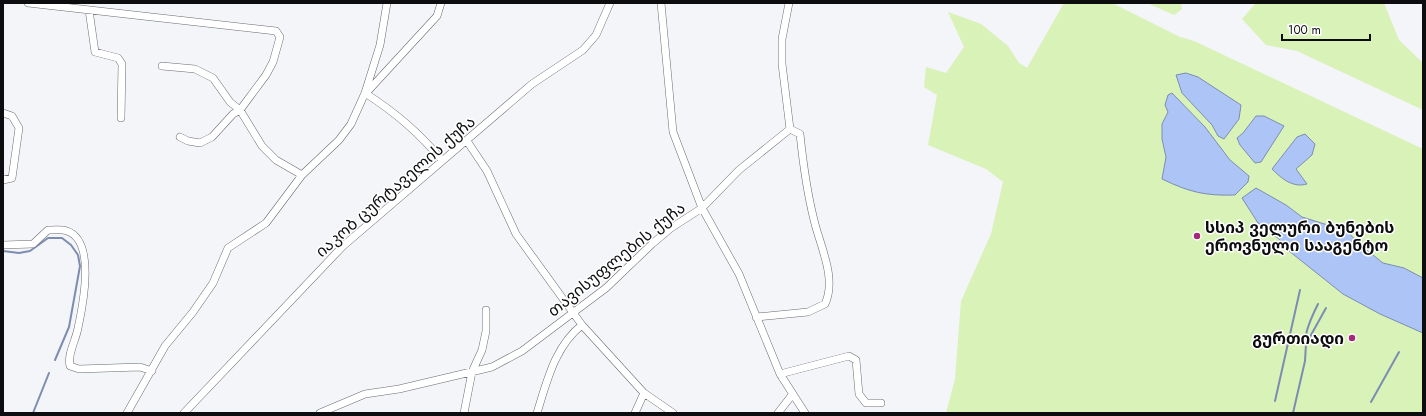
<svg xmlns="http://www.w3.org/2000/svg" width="1426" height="416" viewBox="0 0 1426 416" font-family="Jost,'Noto Sans Georgian',sans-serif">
<rect width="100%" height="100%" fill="#f3f5f9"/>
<path fill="#d8f2b7" d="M1064,3H1112L1180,37L1194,41L1423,149V413H946L955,379L961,301L991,234L1003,182L986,169L928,145L937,95L924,87L926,67L946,73L964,47L948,12L981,24L1008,46L1019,63L1027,68Z
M1147,3H1181L1182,9L1174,15Z
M1256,3H1384L1399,40L1423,63V110L1297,51L1266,45L1242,19Z"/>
<path fill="#adc4f6" stroke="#7d8db1" d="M1186,73L1198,77L1241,105L1239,119L1224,139L1218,136L1212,125L1182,93L1176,75Z
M1172,93L1205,127L1230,160L1249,176L1248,182L1235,195C1205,196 1189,192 1162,179L1166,157L1162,139V124L1168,112L1165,105L1168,95Z
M1256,116H1264L1284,126L1261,162L1255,163L1240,145L1237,138L1243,133Z
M1305,134L1315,144L1312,155L1296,169L1307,184C1293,188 1282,179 1272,169L1297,137Z
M1256,188L1286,205L1302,217L1347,231L1358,243L1383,263L1404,268L1423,278V333L1380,314L1343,294L1289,251L1279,239L1258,223L1242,198Z"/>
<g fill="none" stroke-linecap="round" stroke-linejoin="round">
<path stroke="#7d8db1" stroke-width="2" d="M3,251L19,253L30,251L48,238H62L71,245L78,255L80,266L69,327L55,360
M1306,344C1303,335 1314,312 1318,304
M1275,401L1300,290
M1371,402L1399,352
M33,413L49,373
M1293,413L1305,361L1306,344L1326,308"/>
<defs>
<path id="street" d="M28,3L276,31L280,37L273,62L266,75L240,110L233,114L212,137L200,143L188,141L180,137
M661,3L673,132L702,208L739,274L780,374L805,413
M789,3L782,39V64L790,129
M89,10L95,52L118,58L122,64L121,118
M162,66L195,69L213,78L230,102L240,110L262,146L276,160L302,175
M367,92L437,16L441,3
M365,93C396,113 418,132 442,160
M3,113L12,116L19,128L12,178L3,180
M467,141L487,171L516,234L582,325L644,393L673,413
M3,245L33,244L48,230C53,230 61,229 67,231C96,241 83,305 78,328C76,340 67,354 70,366L79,369L140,367L152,371
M756,317L808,312L825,304C837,278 820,246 814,220C807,192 803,163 800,134L790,129
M780,374L849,356L856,360L859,394L866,403H881
M127,413L165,346L193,312L213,283L228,248L266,223L302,175L339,140L351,124L365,93L380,45L387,3
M184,413L343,246L532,84L583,50L596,35L610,3
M320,413L365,394L399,389L492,367L522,351L606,288L652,244L671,228L702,208L739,170L790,129
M464,413L472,372L482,350L486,331V310
M537,413C547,381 555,346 582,325
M635,413L644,393
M778,413L792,395"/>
</defs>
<use href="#street" stroke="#696b6f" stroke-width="8"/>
<use href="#street" stroke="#fff" stroke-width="7"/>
</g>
<g fill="#a6287a" stroke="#fff" stroke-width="1.5">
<circle cx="1197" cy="236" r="4"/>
<circle cx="1352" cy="338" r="4"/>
</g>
<g text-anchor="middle" stroke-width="3" stroke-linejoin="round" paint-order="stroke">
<g font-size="16" fill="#0d0d0f" stroke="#fff">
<text transform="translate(395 186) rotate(-41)" y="6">იაკობ ცურტაველის ქუჩა</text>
<text transform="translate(616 259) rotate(-39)" y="6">თავისუფლების ქუჩა</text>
</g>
<g font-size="16" font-weight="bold" fill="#0d0d0f" stroke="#fff" text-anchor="start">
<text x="1205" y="233">სსიპ ველური ბუნების<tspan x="1205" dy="18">ეროვნული სააგენტო</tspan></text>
<text x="1344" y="344" text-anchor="end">გურთიადი</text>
</g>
</g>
<rect width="1426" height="416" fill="none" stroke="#0d0d0f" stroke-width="8"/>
<path d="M1282 34v6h88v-6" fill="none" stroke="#0d0d0f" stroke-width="2"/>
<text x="1288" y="34" font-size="12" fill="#0d0d0f" stroke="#ffffff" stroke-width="3" paint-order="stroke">100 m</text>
</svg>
